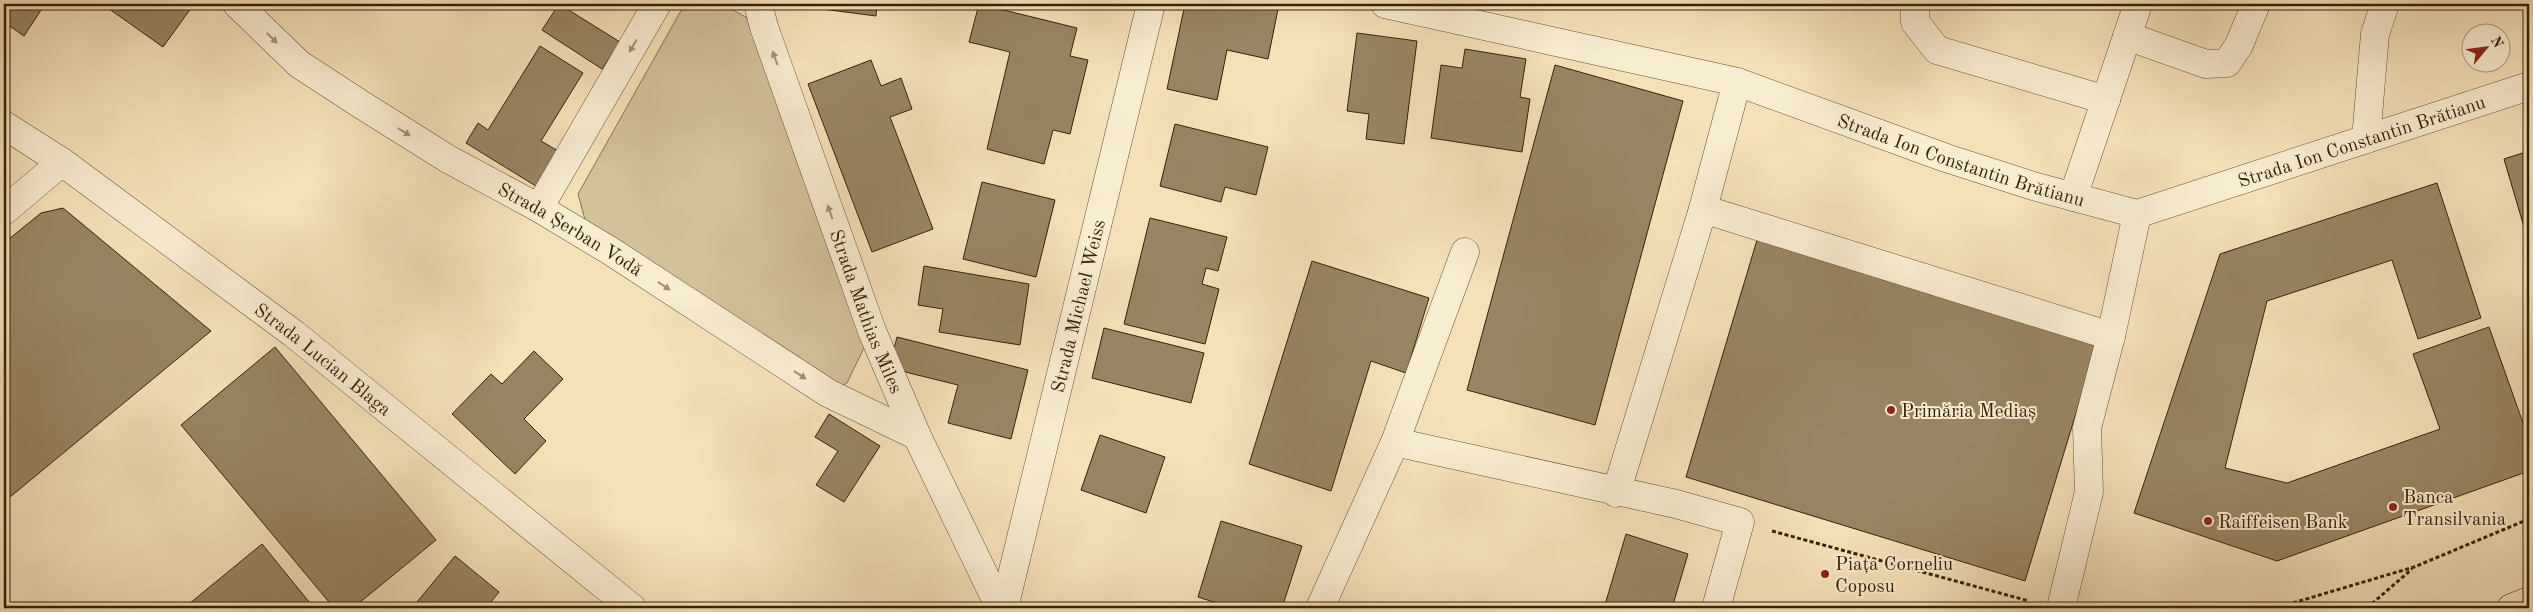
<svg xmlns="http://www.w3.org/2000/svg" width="2533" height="612" viewBox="0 0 2533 612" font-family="'Old Standard TT',serif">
<rect width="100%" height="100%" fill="#f4e1b8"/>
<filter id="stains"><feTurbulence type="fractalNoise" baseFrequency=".004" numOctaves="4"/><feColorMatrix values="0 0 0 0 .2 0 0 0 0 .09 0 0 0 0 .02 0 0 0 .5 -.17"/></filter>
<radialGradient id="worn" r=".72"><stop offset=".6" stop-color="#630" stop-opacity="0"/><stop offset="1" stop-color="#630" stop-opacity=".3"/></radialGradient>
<path fill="#d3c19a" stroke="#847250" d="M703,4H722L764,27L872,331L847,383L828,393L587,227L578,194L683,7Z"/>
<path fill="#988563" stroke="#342207" d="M4,4H45L24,36L4,22Z
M107,4H194L163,47L105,6Z
M559,4L620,42L602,69L542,30Z
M607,4H620L617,9Z
M784,4H877L876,16Z
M979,4L1077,28L1070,56L1088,60L1070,134L1053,130L1044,164L987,149L1010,52L969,42Z
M1185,4H1253L1278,9L1268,59L1227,50L1217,100L1167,89Z
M1357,33L1417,41L1404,144L1366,139L1369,114L1347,111Z
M540,46L583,73L541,141L565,155L544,191L466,143L478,123L488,130Z
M1465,49L1526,59L1520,97L1530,99L1522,152L1431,138L1441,65L1462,68Z
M871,60L881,86L901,78L912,109L890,117L933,229L872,252L808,84Z
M1555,65L1683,101L1595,425L1467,390Z
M1175,124L1268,147L1256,195L1225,187L1221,202L1160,186Z
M2529,151V244L2504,159Z
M982,182L1055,200L1036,277L963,259Z
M2437,183L2481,318L2418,339L2392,260L2267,301L2225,468L2287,483L2440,429L2413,354L2489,327L2529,440V471L2277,561L2134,513L2220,254Z
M63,208L211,331L4,502V243L41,213Z
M1150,218L1227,237L1218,271L1206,268L1202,284L1219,289L1205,344L1124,324Z
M1757,240L2097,344L2025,581L1686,477Z
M1312,261L1429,298L1406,373L1371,361L1331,491L1249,464Z
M924,266L1029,284L1020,345L939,332L943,309L918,305Z
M1104,328L1204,353L1191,403L1092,378Z
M897,337L1028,370L1011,439L948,423L958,385L889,368Z
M275,347L436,540L353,608H334L181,425Z
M534,351L563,379L524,419L546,441L515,474L452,414L491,374L502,384Z
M829,414L880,446L844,502L816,485L838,451L815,437Z
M1100,435L1165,457L1146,513L1081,490Z
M1221,521L1302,546L1282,608H1232L1198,597Z
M1626,534L1688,554L1672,608H1604Z
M262,544L314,608H184Z
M455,556L499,592L486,608H412Z
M509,603L516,608H505Z"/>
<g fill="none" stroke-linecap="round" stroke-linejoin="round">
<defs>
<g id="minor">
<path id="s1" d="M237,4L299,64L362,105L448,159L539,208L612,252L828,393L917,436"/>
<path id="s2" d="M758,4L764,27L872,331L917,436L1000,608"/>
<path id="s3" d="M1385,4L1737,82L1946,158L2033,186L2137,214L2529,86"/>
<path d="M1915,4V22L1937,50L2106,100"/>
<path d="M2127,36L2206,64L2227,63L2239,45L2256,4"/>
<path id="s4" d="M4,125L62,162L294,334L632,608"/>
<path d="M2366,139L2375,34L2385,4"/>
<path d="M2073,197L2138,4"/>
<path d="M539,208L657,4"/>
<path d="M1703,209L2111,336"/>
<path d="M4,211L62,162"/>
<path d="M1395,442L1676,504L1740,522L1716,608"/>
<path d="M1616,493L1703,209L1737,82"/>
<path id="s5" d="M1004,608L1151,4"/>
<path d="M1320,608L1395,442L1465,252"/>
<path d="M2061,608L2089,492L2087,428L2111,336L2137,214"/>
</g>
<path id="major" d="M2511,608L2529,601"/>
</defs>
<use href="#minor" stroke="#645233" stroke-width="29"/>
<use href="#major" stroke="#342207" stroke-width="29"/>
<path stroke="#342207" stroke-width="3" stroke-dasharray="4 2.5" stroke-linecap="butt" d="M1772,531L2029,601
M2281,608L2296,602L2414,567L2529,519
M2367,608L2412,569"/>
<use href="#minor" stroke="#f8ecd1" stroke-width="28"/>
<use href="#major" stroke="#f4e1b8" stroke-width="28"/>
</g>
<defs><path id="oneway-solid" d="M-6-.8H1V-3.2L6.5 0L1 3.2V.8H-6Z" transform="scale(1.25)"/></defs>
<g fill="#a09176">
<use href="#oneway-solid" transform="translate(272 38) rotate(44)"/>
<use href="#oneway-solid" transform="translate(633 46) rotate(120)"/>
<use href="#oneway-solid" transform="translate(775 58) rotate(-110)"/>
<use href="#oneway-solid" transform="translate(404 132) rotate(32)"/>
<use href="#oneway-solid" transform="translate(830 212) rotate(-110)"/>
<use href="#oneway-solid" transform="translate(664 286) rotate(33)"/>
<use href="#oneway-solid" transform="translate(800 375) rotate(33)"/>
</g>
<g fill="#8f2418" stroke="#f8ecd1" stroke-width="2">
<circle cx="1891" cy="410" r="5"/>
<circle cx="2393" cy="507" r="5"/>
<circle cx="2208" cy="521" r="5"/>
<circle cx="1825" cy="574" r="5"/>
</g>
<g text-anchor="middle" stroke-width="4" stroke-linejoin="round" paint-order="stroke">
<g font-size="19" fill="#342207" stroke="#f8ecd1">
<text dy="7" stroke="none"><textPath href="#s3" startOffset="1018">Strada Ion Constantin Brătianu</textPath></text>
<text dy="7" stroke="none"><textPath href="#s3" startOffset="598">Strada Ion Constantin Brătianu</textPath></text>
<text dy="7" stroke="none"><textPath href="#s1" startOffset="404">Strada Șerban Vodă</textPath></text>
<text dy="7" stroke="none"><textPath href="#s5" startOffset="311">Strada Michael Weiss</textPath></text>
<text dy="7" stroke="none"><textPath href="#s2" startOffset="326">Strada Mathias Miles</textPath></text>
<text dy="7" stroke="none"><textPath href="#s4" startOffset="396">Strada Lucian Blaga</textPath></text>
</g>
<g font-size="19" fill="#342207" stroke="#f8ecd1" text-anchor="start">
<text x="1901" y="417">Primăria Mediaș</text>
<text x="2403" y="503">Banca<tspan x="2403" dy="22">Transilvania</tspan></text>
<text x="2218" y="528">Raiffeisen Bank</text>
<text x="1835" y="570">Piața Corneliu<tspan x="1835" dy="22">Coposu</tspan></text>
</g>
</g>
<rect width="2533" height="612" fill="none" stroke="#f4e1b8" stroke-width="20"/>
<rect x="5" y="5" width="2523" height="602" fill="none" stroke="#342207" stroke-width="2.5"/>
<rect x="10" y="10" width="2513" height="592" fill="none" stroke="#342207"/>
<g transform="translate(2486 48) rotate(61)"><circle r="24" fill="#f8ecd1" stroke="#aa9b80"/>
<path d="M0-4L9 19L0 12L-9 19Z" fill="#8f2418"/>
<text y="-8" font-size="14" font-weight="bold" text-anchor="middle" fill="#342207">N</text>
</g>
<rect width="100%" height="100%" filter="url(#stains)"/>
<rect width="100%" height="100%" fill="url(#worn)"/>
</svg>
